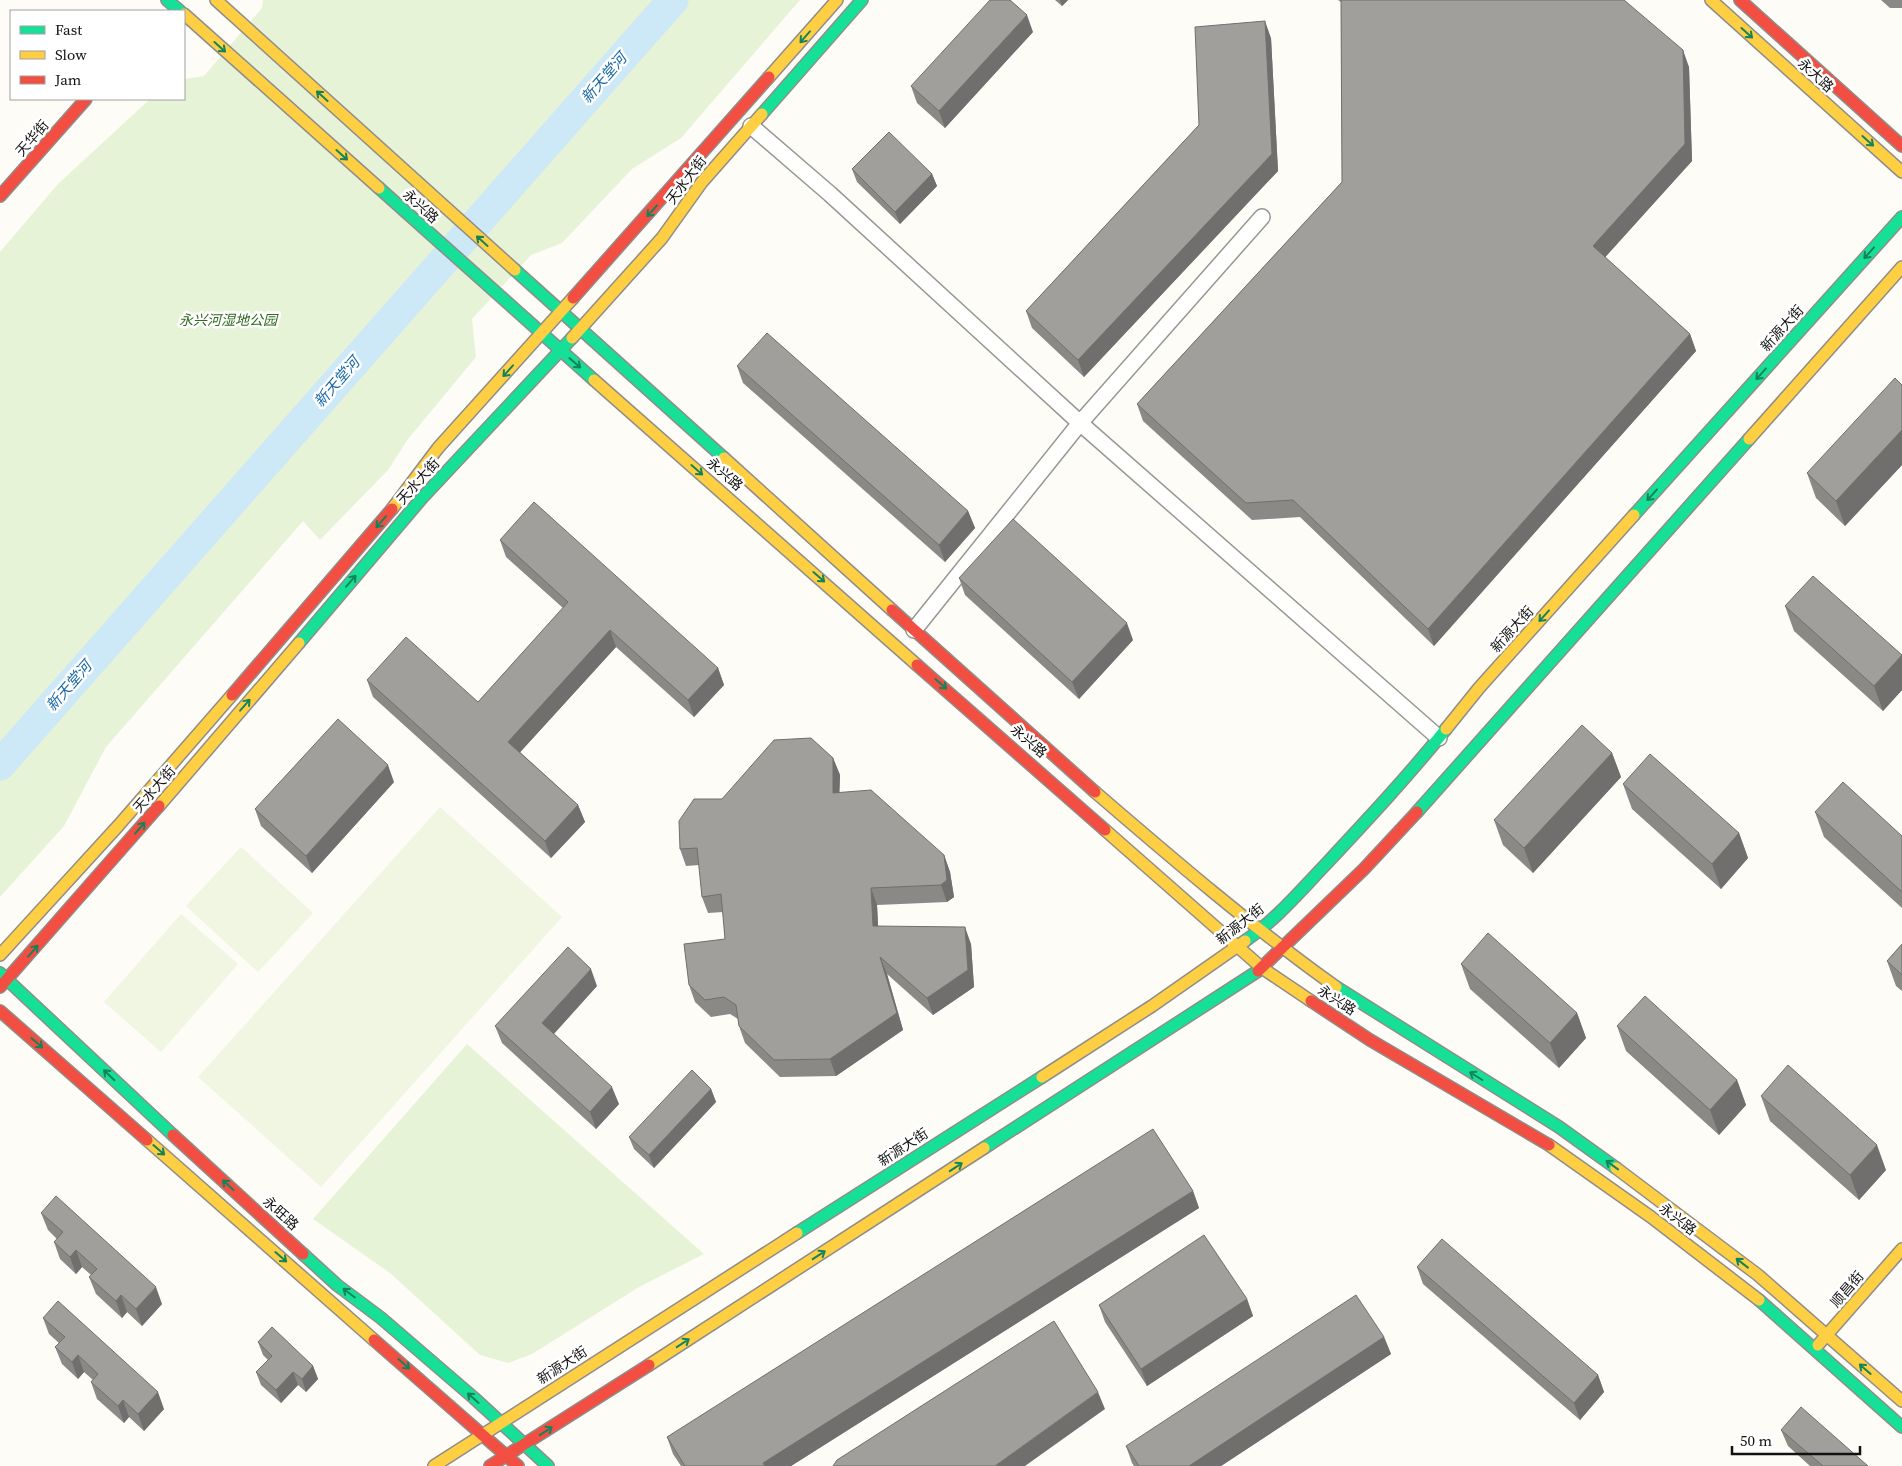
<svg xmlns="http://www.w3.org/2000/svg" width="1902" height="1466" viewBox="0 0 1902 1466" font-family="'Source Serif 4','Noto Sans SC',serif">
<rect width="100%" height="100%" fill="#fdfcf7"/>
<path fill="#e7f3d7" d="M263,0H800L681,138L632,169L562,243L531,255L472,319L476,357L408,439L388,470L320,540L303,521L106,747L64,826L0,897V252L58,184L150,99H184V79L204,76L262,8Z
M467,1044L704,1254L639,1287L532,1354L508,1363L480,1355L390,1273L313,1219Z"/>
<path fill="#f0f6e1" d="M440,807L562,917L321,1187L198,1077Z
M241,847L313,913L258,972L186,906Z
M181,914L238,964L161,1052L104,1002Z"/>
<g fill="none" stroke-linecap="round" stroke-linejoin="round">
<path stroke="#cde8f7" stroke-width="31" d="M0,765L673,0"/>
<defs>
<path id="street" d="M751,126L830,194L1080,423L1439,738
M914,630L1080,423L1262,217"/>
<path id="fast" d="M167,0L180,11
M762,114L862,0
M379,188L594,380
M515,270L724,458
M1634,515L1902,217
M299,643L422,498L572,338
M1417,812L1749,439
M1245,941C1276,920 1301,890 1327,863C1368,819 1409,775 1446,729
M0,973L173,1135
M1336,987L1559,1127L1616,1168
M984,1148L1258,971
M797,1233L1042,1077
M303,1254L337,1285L381,1318L474,1398L548,1466
M1759,1300L1902,1427"/>
<path id="slow" d="M216,0L515,270
M1711,0L1902,172
M184,14L379,188
M769,77L837,0
M572,338L662,238L702,182L762,114
M594,380L917,665
M1749,439L1902,267
M724,458L892,610
M392,509L438,448L573,298
M1446,729L1479,688L1634,515
M1095,792C1174,860 1252,927 1336,987
M159,806L299,643
M1105,830L1262,968L1311,1001
M0,955L118,826L232,695
M1042,1077L1152,1006L1245,941
M147,1140L374,1340
M1549,1145L1651,1217L1759,1300
M1616,1168L1758,1275L1902,1401
M1818,1345L1902,1249
M649,1365L984,1148
M434,1466L797,1233"/>
<path id="jam" d="M1740,0L1902,146
M0,196L86,99
M573,298L769,77
M892,610L1095,792
M917,665L1105,830
M232,695L392,509
M1258,971L1364,869L1417,812
M0,987L159,806
M1311,1001L1370,1040L1549,1145
M0,1011L147,1140
M173,1135L303,1254
M374,1340L518,1466
M490,1466L649,1365"/>
</defs>
<use href="#street" stroke="#979795" stroke-width="18"/>
<use href="#fast" stroke="#8e8d8b" stroke-width="14"/>
<use href="#slow" stroke="#8e8d8b" stroke-width="14"/>
<use href="#jam" stroke="#8e8d8b" stroke-width="14"/>
<use href="#street" stroke="#fffffe" stroke-width="15"/>
<use href="#fast" stroke="#16e098" stroke-width="11"/>
<use href="#slow" stroke="#ffcf43" stroke-width="11"/>
<use href="#jam" stroke="#f24e42" stroke-width="11"/>
</g>
<path fill="#8a8986" d="M1055,0H1068L1062,6Z
M1338,0H1624L1689,67L1692,161L1605,257L1690,334L1696,351L1434,646L1300,517L1252,520L1143,421L1137,404L1342,182L1341,2Z
M1881,0H1902V8H1890Z
M1033,32L945,128L917,103L911,86Z
M1271,38L1278,171L1084,377L1032,328L1026,311L1199,125Z
M852,169L932,174L937,186L900,224L857,182Z
M737,366L968,511L975,528L945,562L743,383Z
M1902,385V465L1845,526L1816,498L1807,473Z
M500,540L718,668L724,685L694,717L616,647L520,752L578,805L585,822L551,858L373,697L367,680L478,702L563,608L506,557Z
M959,578L1133,640L1079,699L965,595Z
M1785,606L1902,655V690L1883,711L1794,631Z
M1612,753L1621,777L1533,873L1503,845L1494,820Z
M833,758L840,775L839,793L944,855L950,872L954,897L947,902L877,905L878,926L971,944L974,987L933,1015L887,974L903,1030L836,1076L780,1077L745,1043L739,1026L738,1019L730,1014L711,1017L695,1002L689,985L725,939L723,912L708,913L702,897L699,865L686,866L680,849L722,799Z
M394,782L312,873L261,826L255,809Z
M1623,784L1739,833L1748,858L1721,889L1632,809Z
M1815,812L1902,836V908L1824,837Z
M1902,944V991L1896,986L1887,961Z
M1461,964L1577,1013L1586,1038L1559,1068L1470,989Z
M597,986L554,1034L619,1104L596,1129L502,1043L495,1026Z
M1617,1026L1737,1080L1746,1105L1719,1135L1626,1051Z
M711,1089L716,1102L654,1168L634,1149L629,1137Z
M1761,1096L1886,1170L1859,1200L1770,1121Z
M1193,1191L1199,1208L791,1466H681L673,1454L667,1437Z
M41,1213L162,1304L142,1326L127,1312L122,1318L96,1294L89,1277L91,1275L82,1267L76,1274L60,1259L54,1242L57,1239L48,1230Z
M1417,1267L1598,1375L1604,1392L1580,1420L1423,1284Z
M1247,1299L1253,1316L1147,1386L1105,1322L1099,1305Z
M43,1318L164,1409L144,1431L129,1417L124,1423L97,1399L91,1382L93,1380L84,1372L78,1379L62,1364L55,1347L59,1343L49,1334Z
M1384,1337L1391,1354L1221,1466H1134L1132,1463L1126,1446Z
M258,1342L313,1366L318,1379L306,1392L298,1385L281,1403L261,1385L256,1372L268,1360L263,1355Z
M1781,1430L1868,1466H1810L1788,1446Z"/>
<path fill="#716f6d" d="M1060,0H1068L1062,6Z
M1027,15L1033,32L945,128L939,111Z
M1265,21L1271,38L1278,171L1084,377L1078,360Z
M1683,50L1689,67L1692,161L1600,263L1593,246Z
M932,174L937,186L900,224L895,212Z
M1690,334L1696,351L1434,646L1428,629Z
M1902,430V465L1845,526L1836,501Z
M968,511L975,528L945,562L939,545Z
M1127,623L1133,640L1079,699L1072,682Z
M610,630L616,647L514,759L508,742Z
M1902,655V690L1883,711L1874,686Z
M718,668L724,685L694,717L688,700Z
M1612,753L1621,777L1533,873L1524,848Z
M833,758L840,775L839,810L833,793Z
M388,765L394,782L312,873L306,856Z
M578,805L585,822L551,858L545,841Z
M1739,833L1748,858L1721,889L1712,864Z
M944,855L950,872L954,897L947,902L941,885Z
M871,888L877,905L879,943L873,926Z
M965,927L971,944L974,987L933,1015L927,998Z
M880,957L887,974L903,1030L836,1076L830,1059Z
M591,969L597,986L548,1040L542,1023Z
M1577,1013L1586,1038L1559,1068L1550,1043Z
M1737,1080L1746,1105L1719,1135L1710,1110Z
M612,1087L619,1104L596,1129L590,1112Z
M711,1089L716,1102L654,1168L649,1155Z
M1877,1145L1886,1170L1859,1200L1850,1175Z
M1193,1191L1199,1208L791,1466H765L763,1463Z
M76,1250L82,1267L76,1274L70,1257Z
M156,1287L162,1304L142,1326L136,1309Z
M121,1295L127,1312L122,1318L116,1301Z
M1247,1299L1253,1316L1147,1386L1141,1369Z
M1384,1337L1391,1354L1221,1466H1189Z
M78,1355L84,1372L78,1379L72,1362Z
M313,1366L318,1379L306,1392L302,1379Z
M293,1372L298,1385L281,1403L276,1390Z
M1598,1375L1604,1392L1580,1420L1574,1403Z
M158,1392L164,1409L144,1431L138,1414Z
M1098,1392L1105,1409L1025,1466H995Z
M123,1400L129,1417L124,1423L118,1406Z"/>
<path fill="#a19f9c" stroke="#716f6d" d="M990,0H1010L1027,15L939,111L911,86Z
M1341,0H1624L1683,50L1685,144L1593,246L1690,334L1428,629L1293,500L1246,503L1137,404L1342,182Z
M1265,21L1272,154L1078,360L1026,311L1199,125L1195,27Z
M889,132L932,174L895,212L852,169Z
M767,333L968,511L939,545L737,366Z
M1895,378L1902,385V430L1836,501L1807,473Z
M534,502L718,668L688,700L610,630L508,742L578,805L545,841L367,680L406,637L478,702L568,602L500,540Z
M1013,519L1127,623L1072,682L959,578Z
M1813,576L1902,655L1874,686L1785,606Z
M338,719L388,765L306,856L255,809Z
M1582,725L1612,753L1524,848L1494,820Z
M811,738L833,758V793L871,790L944,855L947,880L941,885L871,888L873,926L965,927L968,970L927,998L880,957L897,1013L830,1059L774,1060L739,1026L736,1005L724,997L705,1000L689,985L684,944L725,939L721,894L702,897L697,848L680,849L679,821L694,799H722L774,740Z
M1650,754L1739,833L1712,864L1623,784Z
M1843,782L1902,836V892L1815,812Z
M1488,933L1577,1013L1550,1043L1461,964Z
M1902,944V975L1887,961Z
M568,947L591,969L542,1023L612,1087L590,1112L495,1026Z
M1645,996L1737,1080L1710,1110L1617,1026Z
M1788,1065L1877,1145L1850,1175L1761,1096Z
M692,1070L711,1089L649,1155L629,1137Z
M1153,1129L1193,1191L763,1463L765,1466H685L667,1437Z
M56,1196L156,1287L136,1309L121,1295L116,1301L89,1277L97,1269L76,1250L70,1257L54,1242L63,1232L41,1213Z
M1204,1235L1247,1299L1141,1369L1099,1305Z
M1442,1239L1598,1375L1574,1403L1417,1267Z
M1356,1295L1384,1337L1189,1466H1139L1126,1446Z
M58,1301L158,1392L138,1414L123,1400L118,1406L91,1382L98,1374L78,1355L72,1362L55,1347L65,1337L43,1318Z
M1054,1321L1098,1392L995,1466H833L837,1460Z
M272,1327L313,1366L302,1379L293,1372L276,1390L256,1372L272,1356L258,1342Z
M1801,1407L1868,1466H1823L1781,1430Z"/>
<defs><path id="oneway-shaft" d="M-6 0H5M1.5-3L5.5 0L1.5 3" fill="none" stroke-width="1.6" stroke-linecap="round" stroke-linejoin="round" transform="scale(1.25)"/></defs>
<g stroke="#14835b">
<use href="#oneway-shaft" transform="translate(1747 33) rotate(42)"/>
<use href="#oneway-shaft" transform="translate(805 37) rotate(131)"/>
<use href="#oneway-shaft" transform="translate(220 47) rotate(42)"/>
<use href="#oneway-shaft" transform="translate(322 96) rotate(-138)"/>
<use href="#oneway-shaft" transform="translate(1868 141) rotate(42)"/>
<use href="#oneway-shaft" transform="translate(342 155) rotate(42)"/>
<use href="#oneway-shaft" transform="translate(652 211) rotate(132)"/>
<use href="#oneway-shaft" transform="translate(482 241) rotate(-138)"/>
<use href="#oneway-shaft" transform="translate(1869 253) rotate(132)"/>
<use href="#oneway-shaft" transform="translate(575 363) rotate(41)"/>
<use href="#oneway-shaft" transform="translate(508 371) rotate(132)"/>
<use href="#oneway-shaft" transform="translate(1761 374) rotate(132)"/>
<use href="#oneway-shaft" transform="translate(697 470) rotate(41)"/>
<use href="#oneway-shaft" transform="translate(1652 495) rotate(132)"/>
<use href="#oneway-shaft" transform="translate(381 522) rotate(131)"/>
<use href="#oneway-shaft" transform="translate(819 577) rotate(41)"/>
<use href="#oneway-shaft" transform="translate(351 581) rotate(-49)"/>
<use href="#oneway-shaft" transform="translate(1544 616) rotate(132)"/>
<use href="#oneway-shaft" transform="translate(941 684) rotate(41)"/>
<use href="#oneway-shaft" transform="translate(245 705) rotate(-49)"/>
<use href="#oneway-shaft" transform="translate(140 828) rotate(-49)"/>
<use href="#oneway-shaft" transform="translate(33 951) rotate(-49)"/>
<use href="#oneway-shaft" transform="translate(37 1043) rotate(41)"/>
<use href="#oneway-shaft" transform="translate(109 1075) rotate(-136)"/>
<use href="#oneway-shaft" transform="translate(1476 1076) rotate(-148)"/>
<use href="#oneway-shaft" transform="translate(159 1150) rotate(41)"/>
<use href="#oneway-shaft" transform="translate(1612 1165) rotate(-144)"/>
<use href="#oneway-shaft" transform="translate(956 1167) rotate(-33)"/>
<use href="#oneway-shaft" transform="translate(228 1185) rotate(-138)"/>
<use href="#oneway-shaft" transform="translate(819 1255) rotate(-33)"/>
<use href="#oneway-shaft" transform="translate(281 1257) rotate(41)"/>
<use href="#oneway-shaft" transform="translate(1742 1263) rotate(-142)"/>
<use href="#oneway-shaft" transform="translate(349 1293) rotate(-143)"/>
<use href="#oneway-shaft" transform="translate(683 1343) rotate(-33)"/>
<use href="#oneway-shaft" transform="translate(404 1364) rotate(41)"/>
<use href="#oneway-shaft" transform="translate(1865 1369) rotate(-139)"/>
<use href="#oneway-shaft" transform="translate(473 1398) rotate(-138)"/>
<use href="#oneway-shaft" transform="translate(546 1431) rotate(-33)"/>
</g>
<g text-anchor="middle" stroke-width="5" stroke-linejoin="round" paint-order="stroke">
<g font-size="14" fill="#111" stroke="#fff">
<text transform="translate(1816 75) rotate(42)" y="5">永大路</text>
<text transform="translate(32 138) rotate(-49)" y="5">天华街</text>
<text transform="translate(686 180) rotate(-53)" y="5">天水大街</text>
<text transform="translate(421 206) rotate(42)" y="5">永兴路</text>
<text transform="translate(1782 328) rotate(-48)" y="5">新源大街</text>
<text transform="translate(725 474) rotate(41)" y="5">永兴路</text>
<text transform="translate(418 481) rotate(-48)" y="5">天水大街</text>
<text transform="translate(1512 629) rotate(-48)" y="5">新源大街</text>
<text transform="translate(1029 741) rotate(41)" y="5">永兴路</text>
<text transform="translate(154 789) rotate(-49)" y="5">天水大街</text>
<text transform="translate(1240 924) rotate(-38)" y="5">新源大街</text>
<text transform="translate(1337 1000) rotate(33)" y="5">永兴路</text>
<text transform="translate(903 1147) rotate(-33)" y="5">新源大街</text>
<text transform="translate(281 1213) rotate(42)" y="5">永旺路</text>
<text transform="translate(1678 1219) rotate(37)" y="5">永兴路</text>
<text transform="translate(1847 1289) rotate(-49)" y="5">顺昌街</text>
<text transform="translate(562 1365) rotate(-33)" y="5">新源大街</text>
</g>
<g font-size="14" font-style="italic" fill="#2f6b1f" stroke="#fff">
<text x="228" y="325">永兴河湿地公园</text>
</g>
<g font-size="15" font-style="italic" fill="#1768a6" stroke="#fff">
<text transform="translate(604 78) rotate(-49)" y="5">新天堂河</text>
<text transform="translate(337 382) rotate(-49)" y="5">新天堂河</text>
<text transform="translate(69 686) rotate(-49)" y="5">新天堂河</text>
</g>
</g>
<rect x="10" y="10" width="175" height="90" fill="#ffffff" stroke="#a0a0a0"/>
<rect x="20" y="26" width="25" height="8" fill="#16e098" stroke="#a0a0a0"/>
<text x="55" y="35" font-size="15" fill="#111111">Fast</text>
<rect x="20" y="51" width="25" height="8" fill="#ffcf43" stroke="#a0a0a0"/>
<text x="55" y="60" font-size="15" fill="#111111">Slow</text>
<rect x="20" y="76" width="25" height="8" fill="#f24e42" stroke="#a0a0a0"/>
<text x="55" y="85" font-size="15" fill="#111111">Jam</text>
<path d="M1732 1446v8h128v-8" fill="none" stroke="#111111" stroke-width="2.5"/>
<text x="1740" y="1446" font-size="15" fill="#111111" stroke="#ffffff" stroke-width="4" paint-order="stroke">50 m</text>
</svg>
